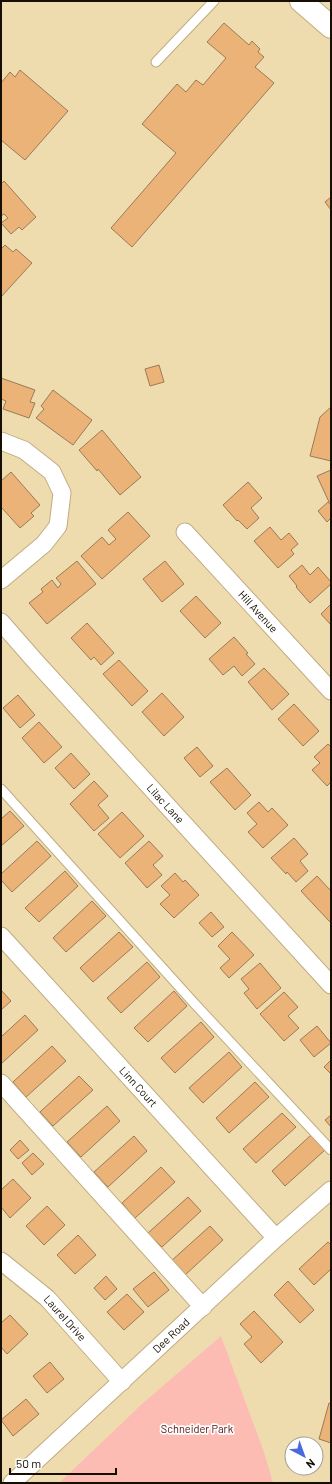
<svg xmlns="http://www.w3.org/2000/svg" width="332" height="1484" viewBox="0 0 332 1484" font-family="Barlow,sans-serif">
<rect width="100%" height="100%" fill="#efdcae"/>
<path fill="#fcbcb3" d="M221,1336L264,1452L273,1483H59L143,1403Z"/>
<path fill="#ebb377" stroke="#9a7a57" d="M224,23L249,45L252,41L260,49L258,52L264,57L255,67L274,83L132,247L111,228L176,153L142,124L177,84L186,92L196,80L203,85L226,58L207,42Z
M20,70L68,111L25,160L1,140V83L10,72L15,77Z
M4,181L36,217L22,230L19,227L11,234L1,223L8,218L4,214L1,216V184Z
M331,197V210L325,202Z
M5,245L13,252L16,249L32,263L1,297V249Z
M159,365L164,382L150,386L145,369Z
M1,378L35,390L30,402L35,403L29,418L3,409L6,401L1,399Z
M53,390L92,420L73,445L36,418L44,409L41,406Z
M331,407V461L310,456L320,417Z
M102,430L141,477L120,495L98,469L97,471L79,450Z
M331,470V501L329,502L317,476Z
M11,472L40,505L31,513L34,516L20,528L1,507V481Z
M248,482L262,498L251,508L259,518L247,529L238,520L237,521L223,505Z
M328,502L331,505V518L327,522L318,511Z
M128,512L150,536L102,579L81,556L102,537L109,545L116,539L108,530Z
M270,527L281,540L289,533L298,544L291,550L294,554L278,568L254,541Z
M77,561L96,584L47,624L29,603L43,592L41,589L52,580L58,588L61,584L56,578Z
M165,561L184,584L162,602L143,579Z
M302,565L310,575L318,567L331,582V584L310,603L296,587L297,586L289,576Z
M196,596L221,623L205,638L180,611Z
M331,604V625L321,614Z
M87,623L114,653L101,665L94,657L91,660L71,638Z
M234,637L248,653L246,654L255,664L242,676L234,666L223,675L209,659Z
M119,660L148,691L132,706L103,674Z
M264,668L289,694L272,710L248,682Z
M162,693L184,717L164,736L142,712Z
M18,695L35,715L20,728L3,708Z
M294,704L319,731L303,746L278,719Z
M39,722L62,747L44,763L22,738Z
M328,744L331,747V782L327,786L312,770L320,763L314,757Z
M197,747L213,766L200,777L184,758Z
M71,753L90,774L74,789L55,768Z
M227,768L251,795L235,810L210,782Z
M94,781L108,796L98,805L109,818L94,831L70,804Z
M259,802L268,812L272,808L288,825L263,848L248,832L257,824L247,813Z
M10,811L24,826L1,846V819Z
M122,812L144,836L120,858L98,834Z
M294,838L308,854L300,861L308,871L296,882L287,872L286,874L271,858Z
M37,841L51,856L12,892L1,880V874Z
M149,841L163,856L153,865L162,875L147,888L125,863Z
M65,871L78,886L39,922L25,908Z
M175,873L183,882L185,880L199,895L174,918L160,904L170,895L161,886Z
M317,876L331,891V921L330,922L301,891Z
M92,901L106,916L66,952L53,938Z
M211,912L224,927L212,937L199,923Z
M119,932L133,947L93,982L80,968Z
M232,932L254,955L229,978L220,968L230,959L218,946Z
M147,962L160,977L121,1013L107,998Z
M260,963L281,988L257,1009L244,993L249,989L241,979Z
M1,990L11,1001L1,1010Z
M174,991L187,1006L148,1042L134,1028Z
M284,992L298,1007L288,1016L299,1028L284,1041L260,1014Z
M25,1015L38,1030L1,1064V1037Z
M201,1022L214,1037L175,1073L161,1058Z
M317,1026L331,1043L314,1057L300,1040Z
M52,1046L66,1061L26,1097L13,1082Z
M229,1052L242,1067L203,1103L189,1088Z
M331,1060V1074L324,1067Z
M79,1076L93,1090L53,1126L40,1112Z
M255,1082L269,1097L229,1133L216,1118Z
M107,1106L120,1121L81,1157L67,1142Z
M282,1113L296,1127L256,1163L243,1149Z
M331,1115V1127L325,1120Z
M311,1135L325,1150L285,1186L272,1171Z
M134,1136L147,1151L108,1187L94,1172Z
M20,1140L29,1150L18,1159L10,1150Z
M33,1153L44,1164L32,1175L22,1163Z
M161,1167L175,1182L135,1218L122,1203Z
M13,1179L31,1198L10,1218L1,1207V1190Z
M188,1197L201,1211L162,1247L148,1233Z
M47,1206L65,1225L44,1245L26,1226Z
M210,1226L223,1240L184,1276L170,1262Z
M78,1235L96,1255L75,1274L57,1255Z
M328,1242L331,1245V1269L314,1285L299,1269Z
M154,1272L169,1290L148,1307L133,1289Z
M106,1276L117,1289L105,1300L94,1288Z
M288,1281L314,1310L300,1323L274,1295Z
M127,1294L144,1312L124,1330L107,1312Z
M254,1311L283,1342L261,1363L244,1344L252,1337L240,1324Z
M10,1315L28,1334L7,1354L1,1347V1323Z
M50,1362L64,1379L47,1393L33,1376Z
M26,1399L39,1414L13,1436L1,1420Z
M329,1403H331V1443L319,1439Z"/>
<g fill="none" stroke-linecap="round" stroke-linejoin="round">
<defs>
<path id="lane" d="M156,62L214,1
M1,789L194,1003L331,1150"/>
<g id="street">
<path d="M1,441L24,450L52,472L62,493L58,526L44,544L1,580"/>
<path id="s1" d="M185,532L331,691"/>
<path id="s2" d="M1,622L36,662L331,985"/>
<path id="s3" d="M1,936L276,1238"/>
<path d="M1,1083L203,1307"/>
<path id="s4" d="M1,1261L47,1298L122,1382"/>
<path id="s5" d="M12,1483L276,1238L331,1190"/>
</g>
<path id="secondary" d="M301,1L331,27"/>
</defs>
<use href="#lane" stroke="#bfac80" stroke-width="11"/>
<use href="#street" stroke="#bfac80" stroke-width="19"/>
<use href="#secondary" stroke="#bfac80" stroke-width="24"/>
<use href="#lane" stroke="#fff" stroke-width="9"/>
<use href="#street" stroke="#fff" stroke-width="17"/>
<use href="#secondary" stroke="#fff" stroke-width="22"/>
</g>
<g text-anchor="middle" stroke-width="3.5" stroke-linejoin="round" paint-order="stroke">
<g font-size="11" fill="#160f01" stroke="#fefefe">
<text dy="4" stroke="none"><textPath href="#s1" startOffset="108">Hill Avenue</textPath></text>
<text dy="4" stroke="none"><textPath href="#s2" startOffset="245">Lilac Lane</textPath></text>
<text dy="4" stroke="none"><textPath href="#s3" startOffset="204">Linn Court</textPath></text>
<text dy="4" stroke="none"><textPath href="#s4" startOffset="86">Laurel Drive</textPath></text>
<text dy="4" stroke="none"><textPath href="#s5" startOffset="217">Dee Road</textPath></text>
</g>
<g font-size="11" fill="#550c0a" stroke="#fefefe">
<text x="197" y="1433">Schneider Park</text>
</g>
</g>
<rect width="332" height="1484" fill="none" stroke="#160f01" stroke-width="4"/>
<g transform="translate(304 1456) rotate(139)"><circle r="19" fill="#fefefe" stroke="#a19e99"/>
<path d="M0-3L7 15L0 10L-7 15Z" fill="#486add"/>
<text y="-6" font-size="11" font-weight="bold" text-anchor="middle" fill="#160f01">N</text>
</g>
<path d="M10 1468v6h106v-6" fill="none" stroke="#160f01" stroke-width="2"/>
<text x="16" y="1468" font-size="12" fill="#160f01" stroke="#fefefe" stroke-width="3" paint-order="stroke">50 m</text>
</svg>
